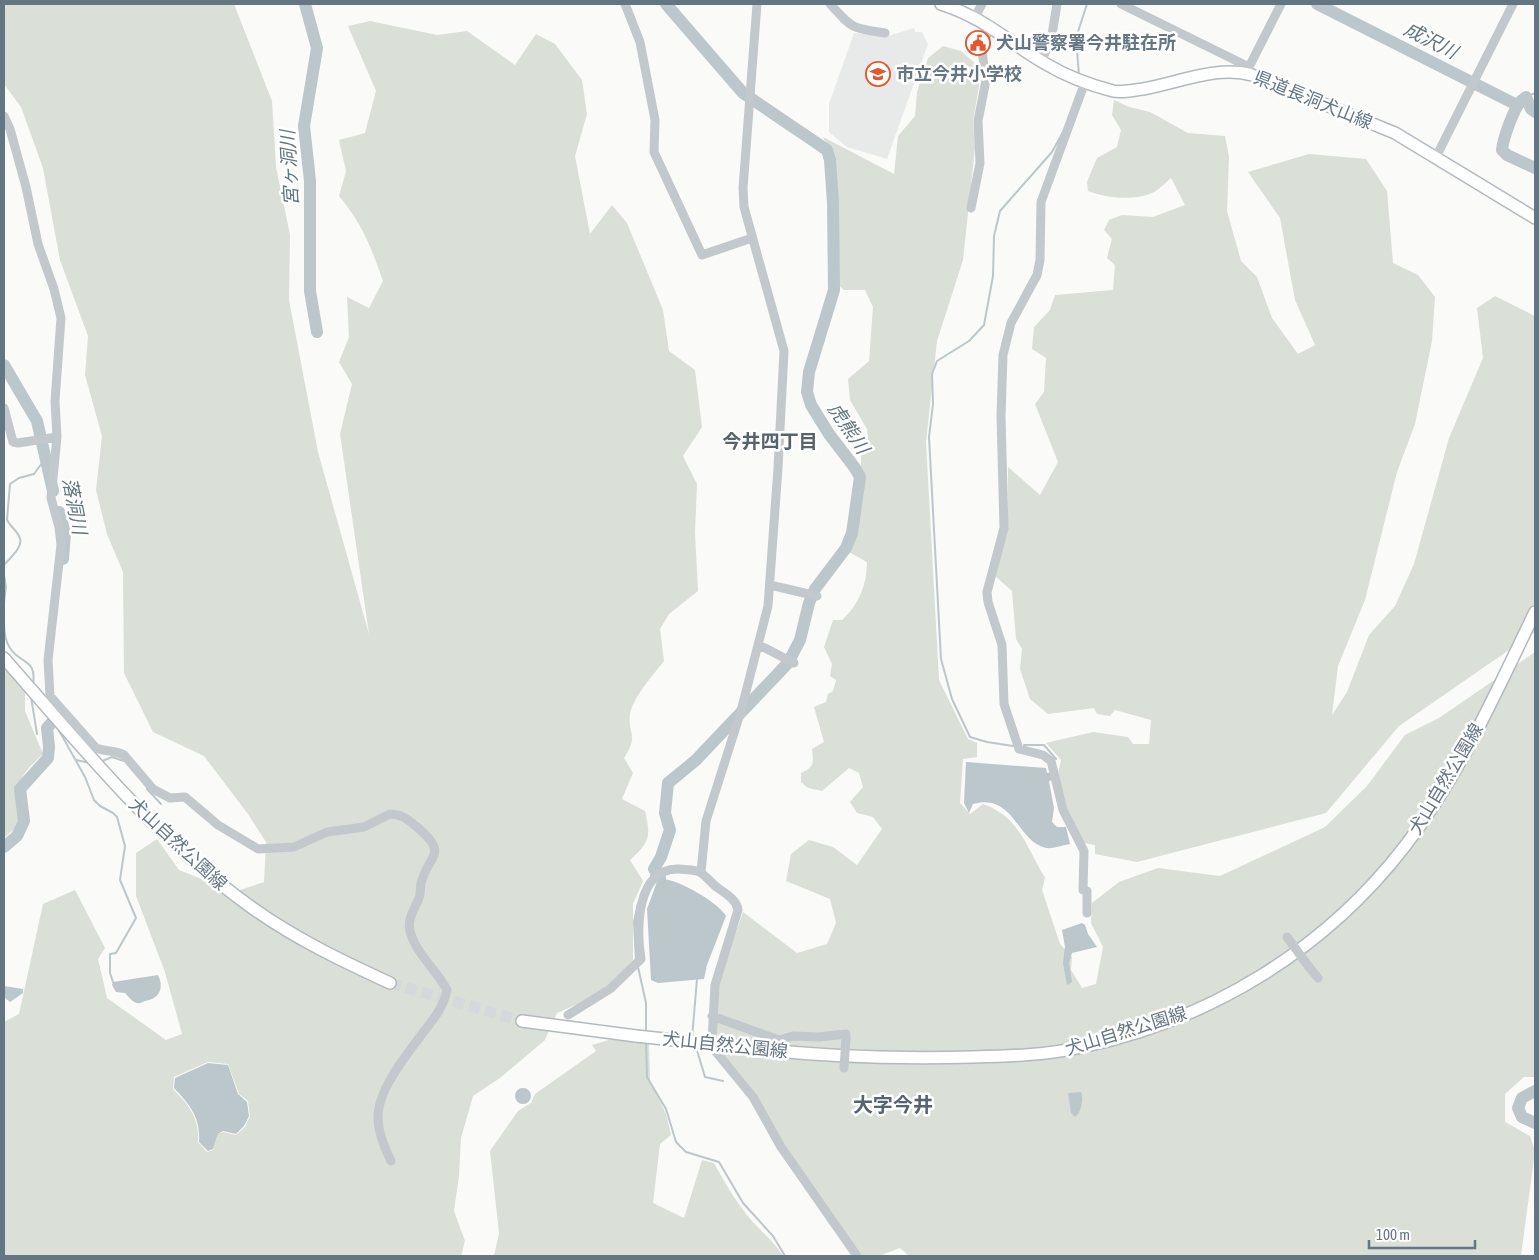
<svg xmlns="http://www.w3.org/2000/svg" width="1539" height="1260" viewBox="0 0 1539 1260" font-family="'Asap Condensed','Noto Sans JP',sans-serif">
<rect width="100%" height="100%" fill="#fafaf8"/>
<path fill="#e8e9e9" d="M914,28L915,32H922L928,44L887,159L847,147L829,132V104L854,33L883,35L885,37Z"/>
<path fill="#dadfd7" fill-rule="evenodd" d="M4,4H234L272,101L276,167L290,235L289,300L318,452L369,634L340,434L352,384L339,362L349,337L347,297L369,308L383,281C371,247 363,225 339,196L346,171L339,140L365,133L376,91L348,26L370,21L437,35L467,31L515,65L536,34L555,44L582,80L587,114L575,156L590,234L612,205L627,223L663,310L669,351L695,370L702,427L683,456L697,484L695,533L698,591L669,614L660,629L664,661C654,674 633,697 630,714C627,735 640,733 624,758L633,773L622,799L645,811C651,837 650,842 630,860L643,881L633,904V960L622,975L594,997L557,1013L545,1040L500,1078L473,1096L461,1138L459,1176L454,1211L465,1241L461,1256H4V1022L19,1014L43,904L75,890L105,948L98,959L107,998L166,1040L182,1034L165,972L136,896V853L157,839L179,870L234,892L264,882L266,842L248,814L204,756L153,732L124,673L123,572L107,534L96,490L102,436L85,375L88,336L60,260L43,168L21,107L4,84ZM208,1062L228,1064L239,1094L248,1101L250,1116L245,1127L236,1135L223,1132L218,1134L213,1150L207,1152L198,1142C200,1119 189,1105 173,1089L174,1077Z
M943,46L961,51L977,65L979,86L973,121L975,148L963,260L937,341L926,442L939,680L968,739L977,743V757L963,759L960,803L970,814L983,804C1020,817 1026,847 1045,878L1042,890L1060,944L1072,957L1071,970L1082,988L1096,984L1103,947L1091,923L1092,903L1119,882L1158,868L1220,876L1325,827L1367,786L1405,735L1439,718L1535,652V1077H1524L1505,1094V1122L1530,1136L1535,1151L1521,1256H909L900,1248L879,1256H863L854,1248L722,1054L715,1024L717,985L743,912L797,953L827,944L836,923L830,899L786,881L791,854L809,840L833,847L857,865L882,829L873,817L857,813L850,802L863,787L859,773L849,768L822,791L808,788L801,782V773C814,767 814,763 812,749L824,742L814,707L826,702L828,694L833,691L836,680L830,676L832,664L824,647L833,620H842C859,605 867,584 867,562L847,551L854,536L861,487V451L868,436L867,429L850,400L848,379L869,361L873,307L865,290H844L836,283V215L832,156L823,137L894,174L898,136L915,116L917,92L928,58Z
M1114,100L1129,107L1150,112L1188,133L1225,136L1229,157L1227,211L1241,261L1257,277L1272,318L1298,354L1315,345L1295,300L1280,218L1248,172L1309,154L1366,159L1387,191L1393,263L1418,275L1435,297L1432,341L1415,424L1397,472L1365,600L1338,666L1332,715L1347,692L1369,635L1395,606L1414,564L1449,438L1483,358L1477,308L1495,296L1535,316V632L1399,726L1326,813L1137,862L1095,854V845L1084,843L1066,810L1057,779L1061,760L1046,743L1093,732L1128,737L1133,744H1149L1151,720L1115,710L1110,716L1097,714L1094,708L1048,714L1030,699L1020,669L1022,649L1016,639L1012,591L994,575L1008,528V467L1040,495L1058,462L1035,404L1044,392L1046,358L1032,349L1034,327L1050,310L1055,295L1113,290L1115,265L1107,258L1112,239L1104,230L1109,220L1122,215L1153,217L1185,205L1171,178C1165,183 1159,190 1152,193C1132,201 1107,198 1088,191L1087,182L1097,158L1117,147L1121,130L1112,115Z
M4,667L25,692V711L43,754C23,773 13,782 22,811L13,830L4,838Z
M612,1039L649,1044L650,1080L666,1114L671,1135L660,1144L653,1203L684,1218L702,1160L714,1163C725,1183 737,1204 752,1221C763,1233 774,1242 783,1256H494L499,1233L490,1151L518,1111L531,1103L535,1094L596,1051L592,1045Z"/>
<path fill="#bbc7cb" d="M966,762L1046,768L1047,773L1052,772L1053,780L1049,781L1054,808L1052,822L1057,827H1066L1070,844C1063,845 1053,849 1046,848C1017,842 1014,792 973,804L969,813L964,803Z
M662,876L663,879C679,880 718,902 726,916L707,965L704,979L658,983L651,980L647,909L658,879Z
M1082,923L1085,925L1088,934L1097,947L1072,953L1069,963L1072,982L1067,985L1063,963L1065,947L1062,930Z
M158,975C165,989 158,999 145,1001C142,1002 140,1004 137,1003C132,1002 128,996 125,993L116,992L112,985L113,982Z
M4,986L23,989V993L10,1002L4,997Z
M208,1063L228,1065L238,1094L247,1102L249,1116L244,1126L236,1134L223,1131L218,1134L213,1149L208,1151L199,1142C201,1118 190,1105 174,1088L175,1078Z
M515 1096a8 8 0 1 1 16 0a8 8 0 1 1-16 0Z
M1081,1092C1084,1098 1081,1114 1075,1117L1071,1113L1068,1093Z"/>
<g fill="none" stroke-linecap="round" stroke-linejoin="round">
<path stroke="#bbc7cb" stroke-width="2" d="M1079,75L1076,38L1087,4
M1526,97L1535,93
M4,565C10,558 25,546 19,536C16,530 10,526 7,520L10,484L19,478L34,474L42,463L43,449
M4,575L6,587L4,602
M4,617C4,627 4,639 10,648C21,665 37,658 33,685
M31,697L37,734
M56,725L85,777L94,800L100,806L113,813L117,817L125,846L120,880L136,918L116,953L110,954V973L113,982
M1024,745H1044L1056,759
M1013,746L987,742L970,737L952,699L941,659L929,437L933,404L932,374L937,361L969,341L984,325L993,276L994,236L1000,211L1052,152L1063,132
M76,760L90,763
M100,762L112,757L124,761
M147,789L161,804
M651,876L654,869
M636,960L634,922L638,903
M638,967L646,1003V1034
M692,1038L697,979
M646,1041L647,1077L666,1109L676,1142L686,1152L719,1162L743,1203L773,1236L785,1256
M696,1047L705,1077L723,1081"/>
<path stroke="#bbc7cb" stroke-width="12" d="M305,4L317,48L304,126L310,181V291L317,332
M1317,4L1517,105L1526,97
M1526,97L1531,109L1535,112
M1522,100C1514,107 1503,139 1502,150L1507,155L1535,168
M4,365L37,421L53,491
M59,512L65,533L63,559
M4,847L17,836L24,821L20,789L48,758L49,747L47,728L55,719L54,709
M660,878L654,869L661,857L670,830L665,813L668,783L696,760L788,663L800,640L809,603L815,589L846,548L852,533L860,477L855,468L829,434L811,405L807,392L809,372L834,290L833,203L830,160L827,150L743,93L666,4
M1535,1091L1522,1098L1518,1108L1522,1117L1535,1123"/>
<path stroke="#d5d9db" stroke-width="11" stroke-dasharray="11 5.5" stroke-linecap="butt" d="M390,983L522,1021"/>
<defs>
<path id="secondary" d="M941,4C985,18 1008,42 1046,64C1066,76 1090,85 1113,91C1122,93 1134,90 1143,89C1178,83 1217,65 1252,75L1395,133L1535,218
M4,658C81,746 155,838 251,907C294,938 342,961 390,983
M522,1021L636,1036
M750,1048C824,1057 899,1059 973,1057C1010,1056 1047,1055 1082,1047C1210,1020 1325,950 1405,846C1460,775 1496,692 1535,612"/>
</defs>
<use href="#secondary" stroke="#b3babf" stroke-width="14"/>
<path stroke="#c3c8cc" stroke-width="9" d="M625,4L640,42L655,120L654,152L702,255L752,238
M830,4C853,29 851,28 885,33
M1121,4L1249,67
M975,17L982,4
M1041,61L1051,41L1057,4
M1246,73L1281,4
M1085,82L1041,202L1040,260L1037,275L1011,323L1003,355L1001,416L1004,528L987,592L988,602L1002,645L1004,704L1019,749L1043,755L1051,761L1063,810L1084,851L1083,890L1087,891V913
M4,116L10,129L26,187L38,244L54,289L61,318L55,401L57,437L51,498L59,527L61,545L48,660L50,696L96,748C106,752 115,750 124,755L153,789L170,798L185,797L218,825L258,849L294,847L327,832L364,827L390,814C402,814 408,820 417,827C450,855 428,855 421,883C420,888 421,893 419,898C415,909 407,918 410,931C416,954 436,969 447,990C444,1006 435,1017 425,1030C409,1052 378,1088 378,1117C378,1132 384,1147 391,1161
M1436,157L1513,4
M971,208L980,163L978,121L986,80L982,51L990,25
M4,408L13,442L18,443L57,437
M770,585L817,596
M759,645L794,663
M701,872L706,821L741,711L768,606L778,468L784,351L744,207L743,188L757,4
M1309,967L1318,978
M568,1015L610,989L641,959C636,930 636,867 679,869C684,870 696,869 701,873C707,877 712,884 718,888C726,894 737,900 738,910L715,985L712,1041L716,1052L753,1097L781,1147L857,1256
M712,1016L779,1040L793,1036L819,1037L846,1034V1038"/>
<use href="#secondary" stroke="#fff" stroke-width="11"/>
<defs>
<path id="secondary-bridge" d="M636,1036L750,1048"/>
</defs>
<use href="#secondary-bridge" stroke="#b3babf" stroke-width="14" stroke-linecap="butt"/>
<path stroke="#c3c8cc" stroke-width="9" d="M1287,937L1309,967
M844,1068L846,1038"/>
<use href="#secondary-bridge" stroke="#fff" stroke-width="11"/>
</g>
<defs>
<symbol id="civic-ring" viewBox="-11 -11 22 22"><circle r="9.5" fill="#fff" stroke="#e4572e" stroke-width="1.5"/><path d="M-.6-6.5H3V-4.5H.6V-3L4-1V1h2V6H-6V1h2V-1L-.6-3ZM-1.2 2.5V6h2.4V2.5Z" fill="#e4572e"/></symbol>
<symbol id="school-ring" viewBox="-11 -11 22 22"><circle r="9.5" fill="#fff" stroke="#e4572e" stroke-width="1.5"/><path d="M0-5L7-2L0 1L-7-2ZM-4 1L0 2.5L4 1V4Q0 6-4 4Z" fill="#e4572e"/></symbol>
</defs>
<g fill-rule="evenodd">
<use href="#civic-ring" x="964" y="29" width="28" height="28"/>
<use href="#school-ring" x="864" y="60" width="28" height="28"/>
</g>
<g text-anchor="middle" stroke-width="5" stroke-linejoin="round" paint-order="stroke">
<g font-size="18" font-weight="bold" fill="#657683" stroke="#fff" text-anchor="start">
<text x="996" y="49">犬山警察署今井駐在所</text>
<text x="896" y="80">市立今井小学校</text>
</g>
<g font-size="18" fill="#657683" stroke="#fff">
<text transform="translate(1313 100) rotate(22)" y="6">県道長洞犬山線</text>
<text transform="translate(1446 779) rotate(-59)" y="6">犬山自然公園線</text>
<text transform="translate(178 844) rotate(43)" y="6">犬山自然公園線</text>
<text transform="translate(1126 1031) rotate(-17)" y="6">犬山自然公園線</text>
<text transform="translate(725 1045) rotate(6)" y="6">犬山自然公園線</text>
</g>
<g font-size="19" font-style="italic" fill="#60757c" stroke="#fff">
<text transform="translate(1431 40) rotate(27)" y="7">成沢川</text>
<text transform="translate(289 168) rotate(-93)" y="7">宮ヶ洞川</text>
<text transform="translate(849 428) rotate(56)" y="7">虎熊川</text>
<text transform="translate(75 506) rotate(79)" y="7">落洞川</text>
</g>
<g font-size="19" font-weight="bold" fill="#57646e" stroke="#fff">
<text x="770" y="448">今井四丁目</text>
</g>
<g font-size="20" font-weight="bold" fill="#57646e" stroke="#fff">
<text x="893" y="1112">大字今井</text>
</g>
</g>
<rect width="1539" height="1260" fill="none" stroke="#657683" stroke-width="10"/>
<path d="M1369 1240v8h106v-8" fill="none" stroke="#657683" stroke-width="2.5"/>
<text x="1376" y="1240" font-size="15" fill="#657683" stroke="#ffffff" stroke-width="4" paint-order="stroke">100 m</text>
</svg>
